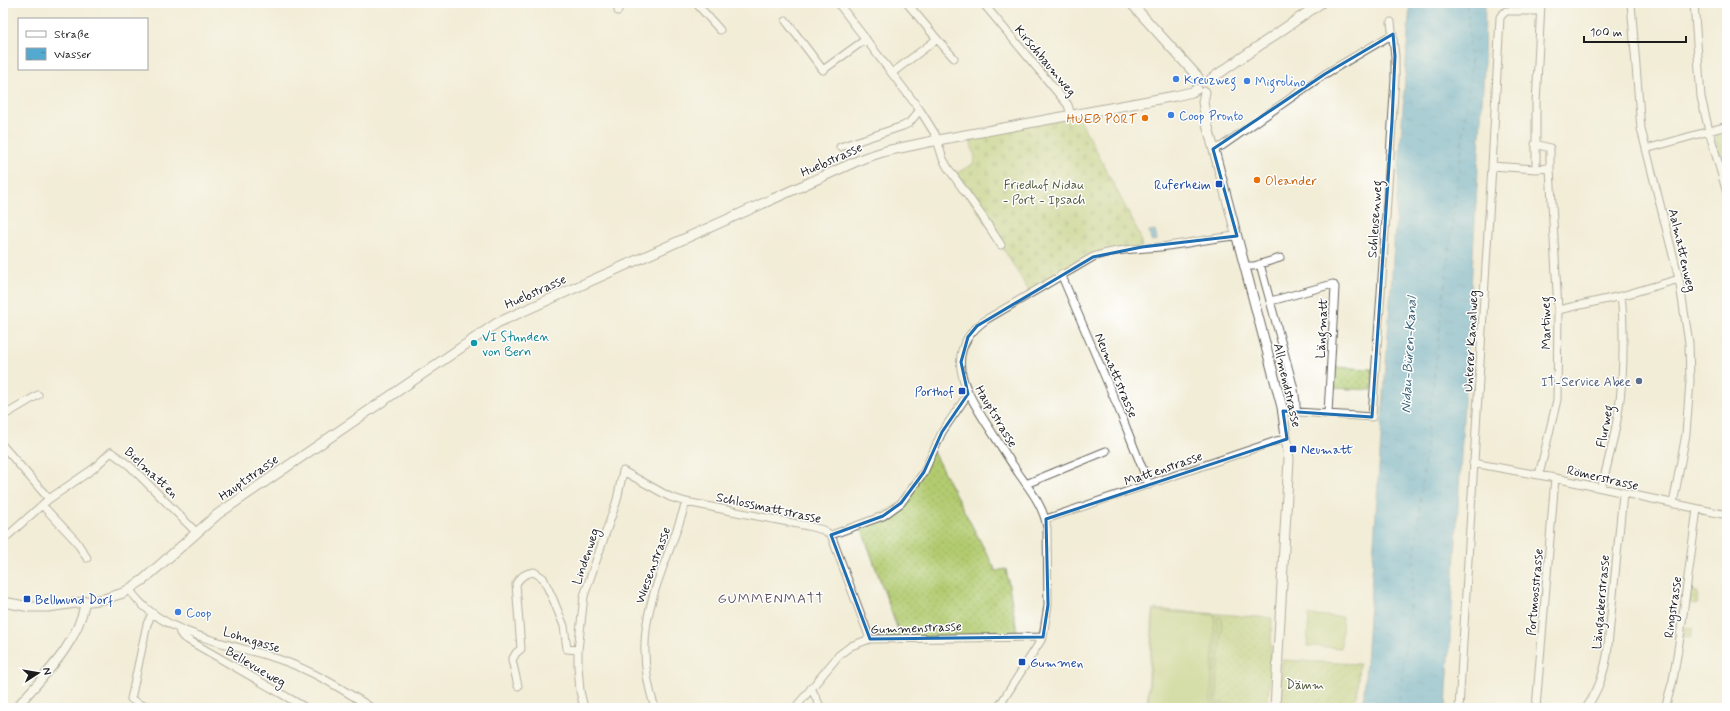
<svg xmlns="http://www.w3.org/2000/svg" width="1730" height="711" viewBox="0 0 1730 711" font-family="Mynerve,sans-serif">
<defs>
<pattern id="grass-dots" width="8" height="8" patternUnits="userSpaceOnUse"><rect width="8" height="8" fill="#b2cb70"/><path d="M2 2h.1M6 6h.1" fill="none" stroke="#98ae60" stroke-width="1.8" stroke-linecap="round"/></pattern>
<pattern id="cemetery-stones" width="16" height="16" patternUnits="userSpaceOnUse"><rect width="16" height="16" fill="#b2cb70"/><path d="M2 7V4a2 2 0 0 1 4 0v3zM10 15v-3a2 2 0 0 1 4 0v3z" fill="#98ae60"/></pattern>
<pattern id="garden-furrows" width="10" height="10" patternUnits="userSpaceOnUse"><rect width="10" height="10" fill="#b2cb70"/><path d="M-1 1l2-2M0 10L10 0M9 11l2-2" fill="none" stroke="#98ae60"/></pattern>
<pattern id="water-ripples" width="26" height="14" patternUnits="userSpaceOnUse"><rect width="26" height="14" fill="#54a9d0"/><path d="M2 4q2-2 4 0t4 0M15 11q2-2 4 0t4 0" fill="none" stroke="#4589a8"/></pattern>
</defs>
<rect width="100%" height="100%" fill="#fff"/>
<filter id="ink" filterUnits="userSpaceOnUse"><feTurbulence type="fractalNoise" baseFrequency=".025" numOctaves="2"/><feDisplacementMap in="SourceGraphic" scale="8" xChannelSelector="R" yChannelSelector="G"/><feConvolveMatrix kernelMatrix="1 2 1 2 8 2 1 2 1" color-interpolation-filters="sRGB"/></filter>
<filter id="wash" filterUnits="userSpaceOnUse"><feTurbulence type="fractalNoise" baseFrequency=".012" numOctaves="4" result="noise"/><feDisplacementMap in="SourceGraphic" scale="16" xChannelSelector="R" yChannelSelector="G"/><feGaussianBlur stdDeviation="0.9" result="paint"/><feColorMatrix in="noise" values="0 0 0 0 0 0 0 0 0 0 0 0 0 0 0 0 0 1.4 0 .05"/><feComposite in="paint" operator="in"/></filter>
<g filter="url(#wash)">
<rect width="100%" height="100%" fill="#f2edd7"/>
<path fill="url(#grass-dots)" stroke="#677446" d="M1722,132L1725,139H1727V178L1715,139L1718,133Z
M1333,367L1374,369L1372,390L1331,388Z
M933,452L996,571L1006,569L1018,637L870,639L899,633L860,524L901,503Z
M1691,591L1698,592L1697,604L1689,603Z
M1153,609L1272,618L1268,708H1147Z
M1685,627L1693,628L1690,638L1684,637Z"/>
<path fill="url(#cemetery-stones)" stroke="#677446" d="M1077,114L1139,233L1142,247L1107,252L1030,293L1001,245L953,175L973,164L975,157L969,138Z"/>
<path fill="url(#garden-furrows)" stroke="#677446" d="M1282,660L1359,664L1356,708H1279Z"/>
<path fill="#b2cb70" stroke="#677446" d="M1154,611L1215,615L1210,708H1148Z
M1309,615L1343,617L1341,648L1307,646Z
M1218,617L1222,618L1216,708H1213Z
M1219,703L1264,706V708H1219Z"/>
<path fill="url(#water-ripples)" stroke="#386276" d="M1410,3H1485L1484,70L1446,708H1363Z
M1155,230L1157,240L1151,241L1149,231Z"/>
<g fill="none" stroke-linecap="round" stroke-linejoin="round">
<path stroke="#386276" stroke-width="1" stroke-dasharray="5 4" stroke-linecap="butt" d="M1399,708L1428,427L1471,69L1467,3"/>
</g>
</g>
<g filter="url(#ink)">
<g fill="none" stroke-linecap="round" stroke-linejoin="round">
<defs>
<path id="minor" d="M696,3L720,30
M838,3L920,110L935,134L943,159L948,168L982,216L1001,245
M983,3L1068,105L1071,115
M1541,3L1536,104V169L1550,168
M1631,3L1641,129L1679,279L1689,343L1690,381L1686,434L1673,504
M1694,3L1701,97L1709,131L1727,193
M618,11V3
M786,21L823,70L866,39
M937,39L954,58
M892,73L937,39L907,3
M1535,144L1550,148V168L1558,310L1557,400L1539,475
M840,147L903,126L909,123L920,110
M1213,149L1222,146L1325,74L1393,34
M1646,149L1727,126
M1492,166L1536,169
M1260,264C1269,297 1278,330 1287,363C1291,378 1297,396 1296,411
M1245,266H1254L1280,258
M1061,274L1120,412L1149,485
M1271,301L1333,284L1335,287L1328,413
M1558,310L1621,296L1679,279
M1283,411L1372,417L1381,293L1395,79V56L1391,22
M3,416L38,395
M3,446L49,499L42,505L76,541L87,558
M1473,463L1555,478L1727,515
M1026,484L1106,451
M1601,488C1616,435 1624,394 1623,339C1623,325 1623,310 1621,296
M49,499L93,469L111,452L130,466L197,533
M1046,519L1276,441L1287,439
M831,535L883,516L901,503L924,472L942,432L968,394
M831,535L870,639
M3,540L42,505
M130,590C161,636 228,642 278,659C312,670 342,689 372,708
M152,614L147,624L131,699L141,705L160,708
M179,628L180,633L183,637L306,708
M518,686L512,660L516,653L521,649L516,584C520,576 526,573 534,572L543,578L553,599L564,626L567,649L578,650
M811,688L821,708
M584,708L580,691L578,666V650L584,596L617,500L623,471L670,497L686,502L808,526L823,530L831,535
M655,708C627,624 663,579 686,502
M795,708L839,655L851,646L870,639L1043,637
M998,708L1043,637L1048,605L1047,528C1044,507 1031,491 1019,474C1008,458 997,440 986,423C963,387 942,350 987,319L1093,257C1115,249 1138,249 1160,247C1186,244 1211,238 1237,236
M1459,708L1492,166L1500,17L1506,11H1540
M1536,708L1555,478
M1586,708C1598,691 1603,676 1607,656L1623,494
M1665,708L1673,680L1680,637L1697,509"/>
<path id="tertiary" d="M16,708C43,676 77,646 85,603"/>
<path id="secondary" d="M1131,3L1198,77
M1211,79L1321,3
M1205,92L1203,102L1206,120L1282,407L1289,459L1275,708
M3,602L30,607H48L104,599L123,593L143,580L218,514L497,323L864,158L886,151L938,140L1175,96L1192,92L1197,89"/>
</defs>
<use href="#minor" stroke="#67655d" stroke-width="9"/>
<use href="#tertiary" stroke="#67655d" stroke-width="10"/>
<use href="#secondary" stroke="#67655d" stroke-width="11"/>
<use href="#minor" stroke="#fff" stroke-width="7"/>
<use href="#tertiary" stroke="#fff" stroke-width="8"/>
<use href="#secondary" stroke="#fff" stroke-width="9"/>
</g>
</g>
<path d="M0 0H1730V711H0ZM1393,34L1395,56L1392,121L1372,417L1283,411L1287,439L1046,519L1048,605L1043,637L870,639L831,535L883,516L901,503L924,472L942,432L968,394L961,362L968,337L977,326L1093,257L1142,247L1237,236L1213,149L1325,74Z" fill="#f2edd7" fill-opacity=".55" fill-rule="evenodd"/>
<path fill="none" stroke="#1f6fb2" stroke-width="3" stroke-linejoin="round" d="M1393,34L1395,56L1392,121L1372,417L1283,411L1287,439L1046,519L1048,605L1043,637L870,639L831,535L883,516L901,503L924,472L942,432L968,394L961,362L968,337L977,326L1093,257L1142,247L1237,236L1213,149L1325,74Z"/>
<g fill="#3f7fe0" stroke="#fff" stroke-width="1.5">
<circle cx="1176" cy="79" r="4"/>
<circle cx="1247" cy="81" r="4"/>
<circle cx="1171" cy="115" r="4"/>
<circle cx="178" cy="612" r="4"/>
</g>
<g fill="#e8710a" stroke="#fff" stroke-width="1.5">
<circle cx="1145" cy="118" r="4"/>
<circle cx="1257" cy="180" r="4"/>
</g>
<g fill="#1a4fb4" stroke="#fff" stroke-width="1.5">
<rect x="1215" y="180" width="8" height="8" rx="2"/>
<rect x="958" y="387" width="8" height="8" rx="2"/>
<rect x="1289" y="445" width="8" height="8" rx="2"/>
<rect x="23" y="595" width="8" height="8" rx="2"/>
<rect x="1018" y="658" width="8" height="8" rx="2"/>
</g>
<circle fill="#0f9aa8" stroke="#fff" stroke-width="1.5" cx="474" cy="343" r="4"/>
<circle fill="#5c6f8a" stroke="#fff" stroke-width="1.5" cx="1639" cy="381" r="4"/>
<g text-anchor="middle" stroke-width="3" stroke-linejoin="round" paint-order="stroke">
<g font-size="13" fill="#1c1c1c" stroke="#fff">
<text transform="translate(1046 60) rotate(50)" y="5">Kirschbaumweg</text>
<text transform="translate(831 159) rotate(-24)" y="5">Huebstrasse</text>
<text transform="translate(1374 219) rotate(-86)" y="5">Schleusenweg</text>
<text transform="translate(1683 250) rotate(77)" y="5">Aalmattenweg</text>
<text transform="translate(535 291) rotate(-24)" y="5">Huebstrasse</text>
<text transform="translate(1545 323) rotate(-91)" y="5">Martiweg</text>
<text transform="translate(1321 328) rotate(-87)" y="5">Längmatt</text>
<text transform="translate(1470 341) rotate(-87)" y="5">Unterer Kanalweg</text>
<text transform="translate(1117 375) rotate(67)" y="5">Neumattstrasse</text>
<text transform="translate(1288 385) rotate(77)" y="5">Allmendstrasse</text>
<text transform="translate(997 416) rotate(59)" y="5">Hauptstrasse</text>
<text transform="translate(1604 426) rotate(-79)" y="5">Flurweg</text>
<text transform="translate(1163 468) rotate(-19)" y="5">Mattenstrasse</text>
<text transform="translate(152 472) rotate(43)" y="5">Bielmatten</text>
<text transform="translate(248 477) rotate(-35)" y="5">Hauptstrasse</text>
<text transform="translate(1603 477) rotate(13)" y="5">Römerstrasse</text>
<text transform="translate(769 507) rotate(12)" y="5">Schlossmattstrasse</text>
<text transform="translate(585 556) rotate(-71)" y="5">Lindenweg</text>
<text transform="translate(652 565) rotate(-70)" y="5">Wiesenstrasse</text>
<text transform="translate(1534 592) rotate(-85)" y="5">Portmoosstrasse</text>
<text transform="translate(1600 602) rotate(-85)" y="5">Längackerstrasse</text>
<text transform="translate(1672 607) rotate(-82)" y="5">Ringstrasse</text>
<text transform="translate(916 627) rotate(-2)" y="5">Gummenstrasse</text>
<text transform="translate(252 639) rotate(17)" y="5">Lohngasse</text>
<text transform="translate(256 666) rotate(30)" y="5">Bellevueweg</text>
</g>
<g font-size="13" fill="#366cbe" stroke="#fff" text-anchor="start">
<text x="1184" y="84">Kreuzweg</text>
<text x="1255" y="86">Migrolino</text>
<text x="1179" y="120">Coop Pronto</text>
<text x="186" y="617">Coop</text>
</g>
<g font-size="13" fill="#c56008" stroke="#fff" text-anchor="end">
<text x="1137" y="123">HUEB PORT</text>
<text x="1265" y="185" text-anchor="start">Oleander</text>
</g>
<g font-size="13" fill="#505939" stroke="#fff">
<text x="1044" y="189">Friedhof Nidau<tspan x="1044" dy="15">- Port - Ipsach</tspan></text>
<text x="1305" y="689">Dämm</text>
</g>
<g font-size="13" fill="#164399" stroke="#fff" text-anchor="start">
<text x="1211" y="189" text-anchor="end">Ruferheim</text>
<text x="954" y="396" text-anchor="end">Porthof</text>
<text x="1301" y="454">Neumatt</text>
<text x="35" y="604">Bellmund Dorf</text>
<text x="1030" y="667">Gummen</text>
</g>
<g font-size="13" fill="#0d838f" stroke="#fff" text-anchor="start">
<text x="482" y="341">VI Stunden<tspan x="482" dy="15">von Bern</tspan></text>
</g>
<g font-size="13" fill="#4e5e75" stroke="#fff" text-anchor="end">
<text x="1631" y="386">IT-Service Abee</text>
</g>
<g font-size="14" font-style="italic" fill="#386276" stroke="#fff">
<text transform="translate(1408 355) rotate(-87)" y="5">Nidau-Büren-Kanal</text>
</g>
<g font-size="14" letter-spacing="1" fill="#5c5362" stroke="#fff">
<text x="771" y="603">GUMMENMATT</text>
</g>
</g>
<rect width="1730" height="711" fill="none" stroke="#fff" stroke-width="16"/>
<rect x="18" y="18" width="130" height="52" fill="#ffffff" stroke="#a4a4a4"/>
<rect x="26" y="31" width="20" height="6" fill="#ffffff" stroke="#a4a4a4"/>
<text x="54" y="38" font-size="12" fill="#1c1c1c">Straße</text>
<rect x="26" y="48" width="20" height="12" fill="url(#water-ripples)" stroke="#a4a4a4"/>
<text x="54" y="58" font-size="12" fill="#1c1c1c">Wasser</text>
<g transform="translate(38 673) rotate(78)" stroke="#ffffff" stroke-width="3" paint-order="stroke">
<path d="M0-3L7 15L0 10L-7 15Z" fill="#1c1c1c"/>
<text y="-6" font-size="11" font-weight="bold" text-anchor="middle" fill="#1c1c1c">N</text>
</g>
<path d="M1584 36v6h102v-6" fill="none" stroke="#1c1c1c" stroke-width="2"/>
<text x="1590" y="36" font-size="12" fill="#1c1c1c" stroke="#ffffff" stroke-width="3" paint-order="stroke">100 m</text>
</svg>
